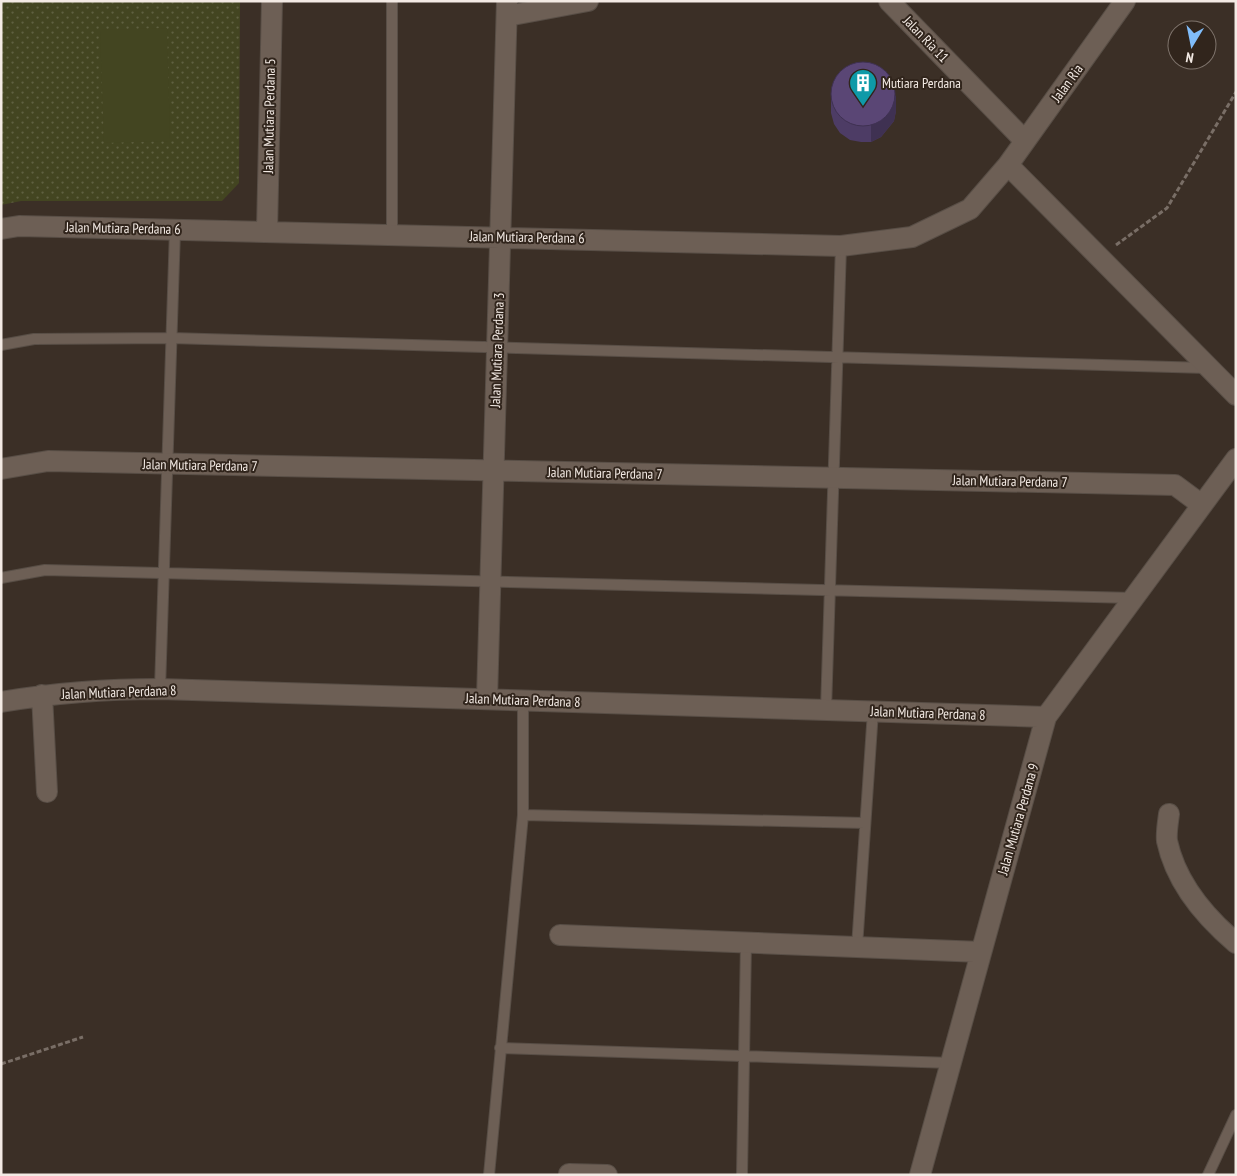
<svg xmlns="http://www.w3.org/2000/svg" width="1237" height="1176" viewBox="0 0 1237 1176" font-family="'PT Sans Narrow',sans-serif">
<defs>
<pattern id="grass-dots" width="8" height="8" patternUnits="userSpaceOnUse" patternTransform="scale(1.25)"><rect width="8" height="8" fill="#434521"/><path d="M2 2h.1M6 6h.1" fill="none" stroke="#5f6041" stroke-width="1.8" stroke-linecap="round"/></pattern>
</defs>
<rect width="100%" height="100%" fill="#3b2f26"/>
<path fill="url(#grass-dots)" d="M1,1H240L239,183L222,201H21L1,205Z"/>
<path fill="#434521" d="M167,28L170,141L104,143L100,30Z"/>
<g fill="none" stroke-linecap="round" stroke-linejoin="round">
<defs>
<path id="lane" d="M392,1V234
M1,345L34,339L171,338L1207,368
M1,578L45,570L1133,598
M160,689L175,230
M826,710L841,246
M523,815L865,823
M857,947L873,711
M500,1048L952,1063
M489,1175L523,815V700
M742,1175L746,942
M1208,1175L1236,1115"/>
<path id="street" d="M889,1L1025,141
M507,16L588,1
M1008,165L1236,395
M1,229L19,226L841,246L912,237L970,209L1008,165L1125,1
M267,231L272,1
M1,469L48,461L1175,485L1202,505
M42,695L47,792
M487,699L507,1
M1,702C54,693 106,689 160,689L1046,717
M1169,814C1168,822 1166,833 1167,841C1176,883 1204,916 1236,943
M560,935L981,952
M569,1174L607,1175
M920,1175L1046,717L1236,459"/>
</defs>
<use href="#lane" stroke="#584e46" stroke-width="12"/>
<use href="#street" stroke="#584e46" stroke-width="22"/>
<path stroke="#796e66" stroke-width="3" stroke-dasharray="5 2.5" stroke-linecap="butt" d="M1116,245L1167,208L1236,92
M1,1064L83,1037"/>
<use href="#lane" stroke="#6d5f55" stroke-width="10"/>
<use href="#street" stroke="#6d5f55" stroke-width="20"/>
</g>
<path fill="#4d3c65" d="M831,97L896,111L894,121L881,137L871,142H861L850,140L840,133L834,124L831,113Z"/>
<path fill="#3f3152" d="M896,95V111L894,121L881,137L871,142V125Z"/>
<path fill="#5a4675" stroke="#3f3152" d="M831 94a32 32 0 1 1 64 0a32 32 0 1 1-64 0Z"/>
<defs>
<symbol id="building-pin" viewBox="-11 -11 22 30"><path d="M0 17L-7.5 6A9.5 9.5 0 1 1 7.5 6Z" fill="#0f9aa8" stroke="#31251c"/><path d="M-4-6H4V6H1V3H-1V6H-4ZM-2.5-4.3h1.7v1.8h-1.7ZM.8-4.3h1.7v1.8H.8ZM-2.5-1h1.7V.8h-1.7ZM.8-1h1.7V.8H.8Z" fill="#fff"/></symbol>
</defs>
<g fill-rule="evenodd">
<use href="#building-pin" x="847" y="67" width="32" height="43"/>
</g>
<g text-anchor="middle" stroke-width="4" stroke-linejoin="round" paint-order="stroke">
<g font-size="14" fill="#f3eae4" stroke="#31251c">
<text transform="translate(926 39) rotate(46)" y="5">Jalan Ria 11</text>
<text transform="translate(1067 83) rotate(-54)" y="5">Jalan Ria</text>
<text transform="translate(269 116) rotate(-89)" y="5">Jalan Mutiara Perdana 5</text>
<text transform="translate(123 228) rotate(1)" y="5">Jalan Mutiara Perdana 6</text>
<text transform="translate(527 237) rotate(1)" y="5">Jalan Mutiara Perdana 6</text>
<text transform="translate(497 350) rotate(-88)" y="5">Jalan Mutiara Perdana 3</text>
<text transform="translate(200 465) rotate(1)" y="5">Jalan Mutiara Perdana 7</text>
<text transform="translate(605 473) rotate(1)" y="5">Jalan Mutiara Perdana 7</text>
<text transform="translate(1010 481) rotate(1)" y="5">Jalan Mutiara Perdana 7</text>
<text transform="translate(119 692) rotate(-2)" y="5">Jalan Mutiara Perdana 8</text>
<text transform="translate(523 700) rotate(2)" y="5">Jalan Mutiara Perdana 8</text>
<text transform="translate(928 713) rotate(2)" y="5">Jalan Mutiara Perdana 8</text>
<text transform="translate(1018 819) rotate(-74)" y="5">Jalan Mutiara Perdana 9</text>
</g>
<g font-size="14" fill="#f3eae4" stroke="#31251c" text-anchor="start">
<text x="882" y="88">Mutiara Perdana</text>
</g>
</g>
<rect width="1237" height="1176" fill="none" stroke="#f3eae4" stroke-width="5"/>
<g transform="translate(1192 45) rotate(190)"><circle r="24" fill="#31251c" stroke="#7f746c"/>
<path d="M0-4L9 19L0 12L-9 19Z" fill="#80bdfa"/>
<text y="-8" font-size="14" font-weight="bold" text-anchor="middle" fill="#f3eae4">N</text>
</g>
</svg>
